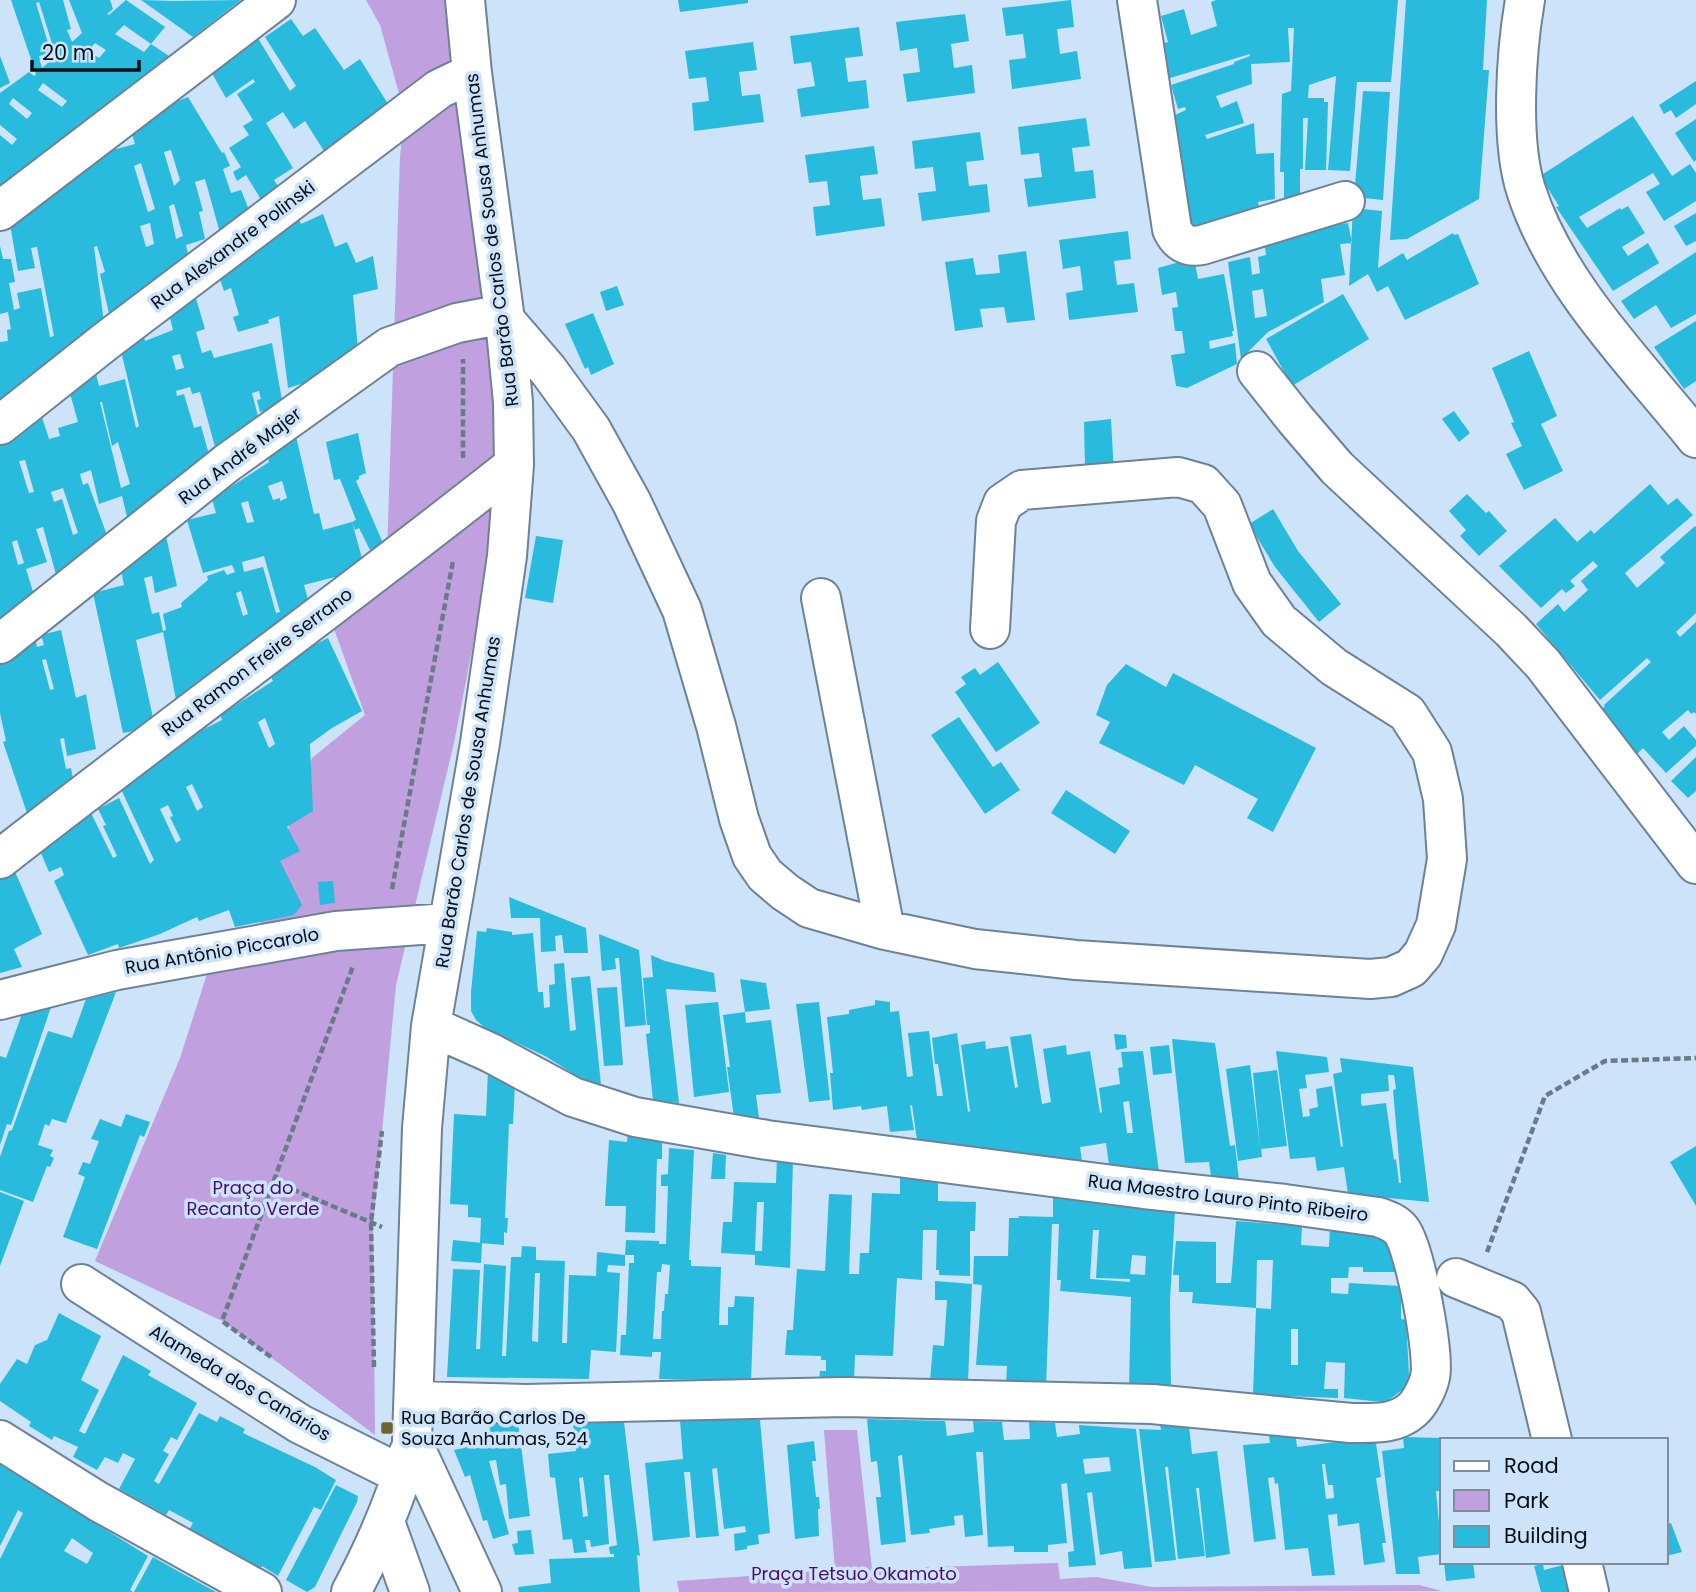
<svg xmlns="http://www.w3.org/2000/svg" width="1696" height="1592" viewBox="0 0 1696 1592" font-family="Poppins,sans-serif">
<rect width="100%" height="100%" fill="#cce3f9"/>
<path fill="#c0a0de" d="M366,0H446L506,475L454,743L396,985L373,1227L375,1435L222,1321L95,1261L180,1058L208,971L333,933L257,922L312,758L365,715L333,626L387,553L400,156L405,115L380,25Z
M824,1430H857L872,1569L1058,1563L1060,1579L1096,1577L1152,1587L1419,1585L1442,1591L679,1592L677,1581L835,1570Z"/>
<path fill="#29bbdd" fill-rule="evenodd" d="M11,0H63L71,29L67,30L72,42L82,33L69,0H110L113,9L107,14L109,15L126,0L165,27L151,44L169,56L0,190V135L12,145L17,139L0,125V93L29,72L34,76L36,74ZM39,2L56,56L42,68L39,56L51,53L36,3ZM124,25L151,44L144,52L115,34ZM95,43L106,50L99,58L88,51ZM43,83L67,101L62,107L38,90ZM13,98L32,113L27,119L9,104Z
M141,0L173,1L241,0L193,37Z
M678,0H748V3L680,12Z
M1071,0L1074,27L1057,29L1060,54L1077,51L1081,79L1012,89L1009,60L1026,58L1023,34L1006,36L1002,8Z
M1216,0H1398L1391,82H1357L1350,171L1328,170L1336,76L1309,85L1308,98H1324V102H1328L1326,170H1305L1308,118H1303V169H1300V197L1284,202V172H1280L1282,94L1291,91L1294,28H1288L1290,62L1251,64L1252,84L1216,96L1221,108L1237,101L1244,123L1205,135L1207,139L1254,123L1256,154L1274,153L1275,199L1258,202L1259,206L1191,229L1164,128L1177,124L1175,115L1186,110L1185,107L1178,109L1171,85L1234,64V62L1250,56V54L1170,78L1160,44L1168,42L1161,16L1184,9L1191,35L1217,26L1211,2Z
M1406,0H1487L1483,70H1489L1479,199L1407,239L1390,240Z
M965,14L969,41L951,44L954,68L972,65L975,93L907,102L903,74L920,72L917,48L900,51L896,22Z
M291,19L303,36L315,28L344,70L360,59L388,104L324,151L305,121L294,129L283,112L266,123L293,168L274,180L279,188L262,201L246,175L237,181L233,172L241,167L229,148L249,135L243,126L253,120L237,94L255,82L253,79L226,98L210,70L256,35L290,91L296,86L265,37Z
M859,27L863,56L845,58L848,82L866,80L869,108L801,117L797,89L815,86L811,62L794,64L790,36Z
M753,42L757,70L739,72L742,96L760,94L764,122L694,131L692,103L709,101L706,77L689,79L685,51Z
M0,56L10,83L0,88Z
M1696,81V104L1676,118L1671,110L1664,114L1659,105Z
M1363,91L1390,92L1383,200L1354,197Z
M188,97L222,153L224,152L230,166L223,169L231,193L241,190L249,210L220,233L205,179L195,182L203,211L199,212L205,239L186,245L189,258L110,318L100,274L105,272L97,246L94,247L104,322L0,404V342L8,341L7,330L11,329L8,312L0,314V246L3,259H11L15,282L9,283L14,310L20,308L17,293L41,288L50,337L54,336L37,247L31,248L35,268L18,271L10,224L105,152L135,144L132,134L159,109ZM171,150L180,180L174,186L164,152ZM141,163L155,209L148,212L134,166ZM174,204L183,236L176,239L169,206ZM150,223L154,244L146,247L140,226Z
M1633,116L1672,176L1690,164L1696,173V201L1664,221L1646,192L1660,184L1653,173L1579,217L1587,228L1620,208L1621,210L1628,206L1645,233L1622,247L1628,256L1648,243L1659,263L1613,291L1556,207L1559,206L1540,176Z
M1086,118L1090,146L1072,148L1075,172L1093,170L1096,198L1028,207L1024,179L1042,177L1039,153L1021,155L1018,127Z
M1696,119V160L1694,162L1675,133Z
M980,132L984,160L966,162L969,186L987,184L990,212L922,221L918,193L936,191L933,167L915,169L912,141Z
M874,146L878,174L860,176L863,200L881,198L885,226L816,236L813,207L830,205L827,181L809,183L805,155Z
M1353,208L1382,211L1378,268L1403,253L1407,260L1453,233L1454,235L1458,234L1479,284L1405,320L1388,286L1377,292L1368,274L1349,286Z
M1696,213V241L1686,246L1674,226Z
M323,214L335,247L347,242L356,263L373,256L378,289L353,295L358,349L311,378V381L288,388L279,316L268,320L269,323L238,332L233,317L239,315L231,288L224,291L219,276L272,235L299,219L301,224Z
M1348,223L1352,243L1340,244L1345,275L1321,279L1324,302L1268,332L1241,359L1228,262L1250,257L1252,275L1260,273L1258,257L1266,255L1264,240L1314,227ZM1263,289L1267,316L1255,318L1252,291Z
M1128,231L1131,259L1114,261L1117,285L1134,283L1138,312L1069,320L1066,293L1083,290L1080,266L1063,269L1059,240Z
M1026,251L1035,320L1007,323L1004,307L980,309L983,327L955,331L945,262L973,258L976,275L1000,273L998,255Z
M1696,252V314L1671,328L1656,305L1634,319L1621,301Z
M1194,258L1198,279L1224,274L1234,331H1232L1233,336L1209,341L1210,349L1235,343L1237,364L1187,388L1176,386L1171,355L1185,353L1182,331H1175L1172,308L1178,307L1176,292L1162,295L1158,268Z
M617,286L624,305L606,311L600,292Z
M1343,294L1369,339L1292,386L1266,339Z
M195,295L205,329L196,332L202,353L211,350L214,358L272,343L283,406L260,412L257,400L261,399L259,391L252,393L260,424L217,454L200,392L192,394L190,387L176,391L177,396L184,394L194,428L201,426L210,458L128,521L122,496L99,504L91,470L80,474L83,485L88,483L108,538L57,578L43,527L36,529L47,562L26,569L34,595L0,623V445L40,411L49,439L60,436L58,428L78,422L69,390L95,370L99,386L125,379L136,428L139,426L121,351L143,332L145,341L173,330L169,314ZM180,354L184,368L176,370L172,356ZM100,402H102L112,446L118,442L130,484L121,488ZM25,460L34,492L29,493L19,461ZM63,488L78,533L73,535L62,499L54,502L51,492ZM17,540L24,563L18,565L12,542Z
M593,313L614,364L591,375L588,367L585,369L565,324Z
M1696,321V381L1684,389L1654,347Z
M1529,351L1557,416L1541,424L1563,471L1524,490L1506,454L1522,446L1511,423L1514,422L1492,368Z
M1454,411L1470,433L1459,442L1442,419Z
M1111,419L1114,474L1085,466L1084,422Z
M358,433L366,473L359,476V479L356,481L383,543L370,550L359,528L355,530L352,522L363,562L336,579L335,577L304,585L309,603L176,700L163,632L136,640L155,727L123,733L93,593L124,585L120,565L147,553L146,545L166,536L177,586L155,593L152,576L144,578L152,614L159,612L163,631L166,630L163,614L182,607L181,603L208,580L207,576L224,570L227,575L235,572L232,565L203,573L187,520L216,513L212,499L269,462L267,454L296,436L314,514L319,513L323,530L352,522L356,520L340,479L334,480L326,442ZM282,481L287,498L280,501V498L273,500L268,486ZM248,501L254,522L247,523L241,503ZM264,556L280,612L276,613L263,567L244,572L242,562ZM241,591L248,614L243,616L236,593Z
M1650,484L1668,505L1677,498L1693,515L1625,573L1637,588L1665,563L1660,557L1695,526L1696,527V613L1676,632L1680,637L1696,622V714L1694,712L1691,714L1688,710L1662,732L1669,740L1684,726L1696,740V746L1666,773L1643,748L1636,755L1599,712L1605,706L1604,705L1651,662L1647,658L1600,700L1536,624L1558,604L1564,612L1588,590L1581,581L1598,566L1593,561L1570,581L1575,586L1566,593L1562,589L1541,608L1499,566L1555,518L1577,542L1591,530L1594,534Z
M1467,494L1486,513L1489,511L1507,531L1479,556L1460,536L1466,530L1449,511Z
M1273,509L1298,551L1341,604L1319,622L1275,567L1249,524Z
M536,536L563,540L553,603L525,598Z
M61,630L76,698L86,694L96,749L67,756L64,738L60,739L66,769L71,768L73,779L27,813L3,742L6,741L0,713V663L35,637L37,647L44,645L41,635ZM46,659L54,689L50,690L42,660Z
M328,638L362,711L332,728L310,744L313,811L287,827L300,851L280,861L302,905L294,915L235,927L229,910L199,921L197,917L160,934L119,948L118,944L88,955L54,881L64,875L61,867L49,872L38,846L64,827L91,813L113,858L117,856L103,826L106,825L98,809L119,798L150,864L154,860L120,787L192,735L222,720L220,715L273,681L269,673L297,653ZM265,718L275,744L269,748L258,722ZM192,784L203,807L197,811L186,787ZM168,805L173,816L170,817L181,840L176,843L160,809Z
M998,662L1040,723L996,752L955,692L966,684L961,677L975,668L980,675Z
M1126,664L1166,687L1173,673L1316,748L1273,832L1247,818L1258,799L1195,765L1184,785L1099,743L1110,722L1096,715L1107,685Z
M959,717L993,767L1001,762L1020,790L985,814L931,735Z
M1696,757V791L1688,798L1671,781Z
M1066,790L1130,831L1115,854L1051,813Z
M13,867L42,934L14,949L22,967L0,973V876Z
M333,881L335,903L320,905L318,882Z
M509,897L586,928L588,953H564L562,935L555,936L556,951L541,952L540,918H511Z
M487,928L512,932V935L533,933L538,992H543L544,1008L550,1007L549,985L555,984L554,964L564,963L570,1031L576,1030L571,978L590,976L601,1085L577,1076L545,1056L485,1028L476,1020L471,1011V992L477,931L486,932Z
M599,934L639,950L646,1025L625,1027L619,958H615L616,969L602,971Z
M651,955L665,961L714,973L716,992L666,989L679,1103L653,1100L646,1034L650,1033V1025H647L643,978L653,977Z
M740,979L766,983L770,1009L745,1012Z
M617,987L623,1065L604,1066L597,988Z
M116,992L66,1123L52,1119L49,1126L45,1124L38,1145L53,1150L50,1156L54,1158L50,1167L47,1166L33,1202L0,1190V1157L9,1131L12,1130L48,1031L72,1038L86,999Z
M875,1000L890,1002V1012L899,1011L907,1077L913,1076L908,1033L929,1031L937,1096H943L938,1064H935L932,1038L957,1033L968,1112L970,1111L961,1045L985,1041L986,1049L1008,1046L1015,1088L1018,1087L1010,1037L1031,1034L1042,1104L1051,1102L1043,1049L1066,1045L1067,1055L1090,1051L1100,1113L1102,1112L1099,1088L1120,1084L1118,1068L1123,1067L1121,1052L1143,1051L1159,1172L1109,1165L1106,1143L1080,1147L1082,1161L917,1140L912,1105L910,1106L914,1130L890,1132L887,1106L862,1110L861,1106L833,1110L830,1073H833L827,1017L849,1014V1010L875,1005ZM1129,1101L1133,1133H1127L1123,1102Z
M718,1002L729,1092L694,1097L685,1005Z
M819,1002L830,1100L809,1102L796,1004Z
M51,1007L11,1125L7,1124L0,1145V1056L6,1058L22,1014Z
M745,1012L746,1023L771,1020L781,1093L756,1095L759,1118L734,1117L727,1067H730L723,1015Z
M1114,1034L1126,1035L1127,1048L1116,1050Z
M1172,1039L1215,1043L1230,1146L1235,1145L1239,1180L1211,1176L1209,1162L1185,1163Z
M1169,1045L1172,1073L1153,1075L1150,1047Z
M1276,1051L1327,1057L1329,1072L1305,1075L1307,1088L1299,1089L1303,1117L1310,1116L1309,1109L1318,1107L1316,1089L1332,1086L1341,1147L1343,1146L1333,1074L1342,1072L1340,1058L1413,1067L1429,1202L1348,1194L1344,1167L1317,1171L1315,1157L1290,1159ZM1388,1075H1394L1396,1089L1393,1090L1401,1183H1399L1396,1159L1394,1160L1386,1103L1362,1106L1361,1103V1094L1389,1091Z
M1250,1065L1260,1147L1253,1073L1277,1070L1287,1146L1261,1149L1262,1157L1238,1161L1226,1069Z
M488,1070L515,1083L513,1124H509L505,1218H508L507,1233L504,1232V1245L480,1243L481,1218L468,1217V1205L450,1204L454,1114L486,1116Z
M126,1114L150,1122L144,1137L140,1135L97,1249L63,1237L85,1177L78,1174L83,1162L90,1164L99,1141L91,1139L100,1119L121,1127Z
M628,1131L662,1135V1159H657L655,1233L625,1232L626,1206H605L609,1140L627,1142Z
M1696,1146V1206L1670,1162Z
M669,1148L694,1150L689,1260H691V1266L721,1267L719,1325H728V1307H734L735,1296L754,1297L751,1381L659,1379L661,1352H652V1357L620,1355L621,1335H626L629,1263H634V1255H625L626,1240L659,1241V1244H666L668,1186H661V1175L668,1174ZM662,1264L670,1265L668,1294H665L664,1311H662L661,1339H653L657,1272H661Z
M713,1153L726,1155L725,1179H711Z
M777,1158L793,1159L790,1268L755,1265V1255L721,1253L723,1222H732L734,1182L776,1183ZM757,1202H764L762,1251H755Z
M900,1176L938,1180V1201L976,1202L975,1231H970V1276L939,1275V1270H936L937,1230H923L922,1280L897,1278L893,1356L855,1355L854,1381L819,1382L820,1371H826V1360H821V1356L785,1355L787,1330H793L797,1269L825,1271L829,1194L852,1195L849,1274H859L860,1253H869L872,1193L900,1194Z
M0,1192L24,1201L0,1266Z
M1053,1194L1175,1211L1170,1301L1171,1391L1129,1389L1131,1297L1060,1291L1061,1280H1057L1059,1224H1052L1046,1387L1006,1385L1007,1366L976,1365L982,1285L973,1284L974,1256H1008L1009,1218H1019L1018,1216L1053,1217ZM1093,1230H1099L1096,1278L1130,1279V1282L1090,1279ZM1132,1255L1146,1256L1145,1275L1130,1274Z
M1236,1221L1302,1226L1301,1245L1329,1247L1330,1227L1378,1232L1391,1246L1398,1272H1363V1267H1349L1348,1278H1331V1293L1348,1294L1349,1283L1401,1286V1319L1406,1320L1409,1374L1407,1383L1402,1390L1389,1400L1382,1402L1344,1398L1345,1363L1326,1362L1324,1389H1338V1398L1253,1395L1256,1308L1271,1309L1273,1260H1257L1256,1308L1192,1303L1193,1292H1179V1275H1173L1176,1241L1216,1242V1283H1231ZM1291,1329H1298V1365H1291Z
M453,1240L482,1243L481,1263L451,1261Z
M522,1246L536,1247V1260L565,1261L562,1343H567L569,1275L596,1276L597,1252L625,1255V1266L608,1265L607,1272L620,1273L616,1352L591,1350L589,1379L447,1377L453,1269L480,1270L476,1349H480L484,1264L506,1266L502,1356H506L511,1257H521ZM535,1273H540L538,1342L532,1341Z
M935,1281L972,1284L968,1382L930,1381L933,1345L944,1346L947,1300H935Z
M59,1313L101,1336L81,1380L99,1390L79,1431L85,1434L123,1355L151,1371L148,1375L197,1403L177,1440L171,1437L163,1451L169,1454L154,1481L159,1484L199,1413L217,1422L220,1416L245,1429L243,1433L315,1467L336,1480L321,1510L314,1507L278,1576L262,1566L260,1569L189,1530L193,1523L169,1510L166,1515L119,1489L135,1459L123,1453L118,1463L105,1457L97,1470L73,1457L78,1447L54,1436L52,1440L29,1426L31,1422L0,1401V1384L17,1359L27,1364L35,1345L47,1340Z
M867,1419L945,1421L947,1436L974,1432L973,1421L1002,1422L1004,1440L1030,1439L1029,1422L1055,1423L1057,1437L1080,1434L1079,1425L1136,1429L1152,1567L1124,1569L1122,1551L1100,1555L1092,1492L1087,1493L1096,1565L1069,1567L1068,1552L1074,1551L1067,1483L1061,1484L1067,1543L1048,1545V1552H1014V1546L988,1547L983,1452H976L983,1535L965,1537L963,1515L954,1516L955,1525L929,1529L930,1533L911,1535L902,1455L898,1456L906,1542L881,1545L876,1497H881L877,1461L871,1462ZM1109,1457L1111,1471L1085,1474L1083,1459Z
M680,1420H760L770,1533L758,1535L759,1544L747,1546V1549L735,1551L734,1534L746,1532L745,1526L724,1529L717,1468L712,1469L719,1536L696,1538L690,1472H684L690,1537L653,1541L645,1463L683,1459Z
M478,1421L518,1422L530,1516L509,1519L506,1484L500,1485L496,1460L489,1461L509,1534L493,1539L487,1520L483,1521L470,1475L465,1477L454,1450L484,1443L483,1437L491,1435L489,1425L480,1426Z
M624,1422L640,1556L637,1555L640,1592H519L518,1587L551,1583L549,1559L614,1557V1554H610L609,1547L617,1545L609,1475H604L609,1544L591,1547L590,1540H585L587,1552L574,1553L572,1539L563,1540L555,1478L550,1477L548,1454L576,1451L573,1424ZM583,1477L588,1516L583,1517L579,1478Z
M1160,1425L1189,1426L1192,1454L1217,1451L1230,1554L1206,1558L1199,1488H1196L1205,1556L1178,1559L1168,1467H1165L1176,1560L1155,1562L1139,1429L1161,1430Z
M1268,1429L1295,1430L1297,1447L1375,1437L1381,1477L1376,1478L1386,1543H1382L1385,1562L1364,1565L1359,1523L1338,1526L1337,1514L1328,1515L1335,1575L1312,1576L1308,1548L1285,1550L1278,1483L1275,1484L1274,1477L1268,1478L1276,1539L1254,1542L1243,1445L1270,1443ZM1322,1464H1325L1328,1485H1333L1334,1498L1326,1499Z
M1403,1437L1442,1438V1491H1436L1442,1554L1418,1557L1420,1574H1396L1382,1451L1404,1448Z
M814,1441L816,1461H812L816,1497H819L820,1509H818L819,1536L795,1539L787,1445Z
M0,1460L86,1512L84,1516L148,1556L130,1590L133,1592H0V1559L23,1513L18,1510L0,1546ZM72,1538L93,1553L87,1564L64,1551Z
M336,1485L358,1496L357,1502L315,1587L307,1592L286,1580Z
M1671,1523L1682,1552L1666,1556V1524Z
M531,1530L534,1554L515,1555L512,1544L518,1543L517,1531Z
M153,1557L176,1570L216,1592H134Z
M1444,1562H1473L1475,1578L1446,1581Z
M1571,1563L1578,1592H1541L1534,1566L1543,1564L1544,1570Z"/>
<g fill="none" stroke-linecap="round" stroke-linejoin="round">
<defs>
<path id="minor" d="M465,0L472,73L505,320L513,402L514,465L507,556L480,743L431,1026L422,1128L412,1441L482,1592
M1137,0L1172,229C1178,242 1187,248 1202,245L1345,201
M1525,0C1516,52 1510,140 1526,190C1556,284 1635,362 1696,438
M0,211L276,0
M505,320L548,370L591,429L632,503L682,610L716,726L739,819L752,856L765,875L785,892L809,908L885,930L975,949L1076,960L1370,979L1391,977L1411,968L1423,954L1436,925L1447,859L1443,799L1432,752L1407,713L1334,667L1279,621L1252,583L1222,505L1203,484L1178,477L1022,490L1003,503L996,521L990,629
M1257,371L1295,419L1337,468L1511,630L1543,664L1696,864
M0,425L106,341L439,89L472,73
M821,598L885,930
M0,644L227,463L389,347L457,323L504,314
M0,859C170,726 345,599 514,465
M0,1000L117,970L336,931L448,923
M1456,1278L1512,1301L1521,1312L1552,1440
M81,1284L300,1424L402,1475
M415,1401L526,1404L845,1397L1152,1404L1351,1423C1373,1423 1395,1425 1412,1410C1420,1403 1428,1387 1430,1377C1435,1356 1415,1247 1401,1230C1395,1223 1387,1220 1378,1217L1285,1204L1144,1189L767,1140L635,1117L573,1097L491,1053L431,1026
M0,1440L99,1502L262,1592
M385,1522L410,1592
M1582,1562L1589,1592
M351,1592C375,1547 395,1501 409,1452"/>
</defs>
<use href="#minor" stroke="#6e8297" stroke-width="42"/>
<path stroke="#6b7a89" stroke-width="4.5" stroke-dasharray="7 3.5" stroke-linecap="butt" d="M463,458V359
M392,889L453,561
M273,1181L382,1227
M1487,1252L1545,1096L1605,1061L1696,1058
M271,1357L222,1321L353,966
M374,1367L371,1222L382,1131"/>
<use href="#minor" stroke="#fff" stroke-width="38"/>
</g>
<rect fill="#6e6431" stroke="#cce3f9" stroke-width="2.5" x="380" y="1421" width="14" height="14" rx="3.5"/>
<g text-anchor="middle" stroke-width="7" stroke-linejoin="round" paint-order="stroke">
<g font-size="18" fill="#080f17" stroke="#cce3f9">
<text transform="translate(492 240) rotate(-97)" y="6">Rua Barão Carlos de Sousa Anhumas</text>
<text transform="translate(233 245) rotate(-37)" y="6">Rua Alexandre Polinski</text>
<text transform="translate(240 456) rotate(-37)" y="6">Rua André Majer</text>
<text transform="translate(257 662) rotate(-37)" y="6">Rua Ramon Freire Serrano</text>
<text transform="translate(468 802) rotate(-81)" y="6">Rua Barão Carlos de Sousa Anhumas</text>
<text transform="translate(222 951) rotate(-10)" y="6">Rua Antônio Piccarolo</text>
<text transform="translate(1228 1198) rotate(7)" y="6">Rua Maestro Lauro Pinto Ribeiro</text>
<text transform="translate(240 1383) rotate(31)" y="6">Alameda dos Canários</text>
</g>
<g font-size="18" fill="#4a0a6e" stroke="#cce3f9">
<text x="253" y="1194">Praça do<tspan x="253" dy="21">Recanto Verde</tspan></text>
<text x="854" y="1580">Praça Tetsuo Okamoto</text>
</g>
<g font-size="18" fill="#080f17" stroke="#cce3f9" text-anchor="start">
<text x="401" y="1424">Rua Barão Carlos De<tspan x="401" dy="21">Souza Anhumas, 524</tspan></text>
</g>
</g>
<rect x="1440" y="1438" width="228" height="126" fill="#cce3f9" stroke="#7e8e9f" stroke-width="2"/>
<rect x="1454" y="1461" width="35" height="10" fill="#ffffff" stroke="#7e8e9f" stroke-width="2"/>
<text x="1504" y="1473" font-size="21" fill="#080f17">Road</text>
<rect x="1454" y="1490" width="35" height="21" fill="#c0a0de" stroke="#7e8e9f" stroke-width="2"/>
<text x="1504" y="1508" font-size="21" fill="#080f17">Park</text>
<rect x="1454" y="1526" width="35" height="21" fill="#29bbdd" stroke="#7e8e9f" stroke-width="2"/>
<text x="1504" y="1543" font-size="21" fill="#080f17">Building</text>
<path d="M32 60v10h107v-10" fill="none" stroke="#080f17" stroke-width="3.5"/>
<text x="42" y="60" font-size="21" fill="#080f17" stroke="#cce3f9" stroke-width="5" paint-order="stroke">20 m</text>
</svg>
